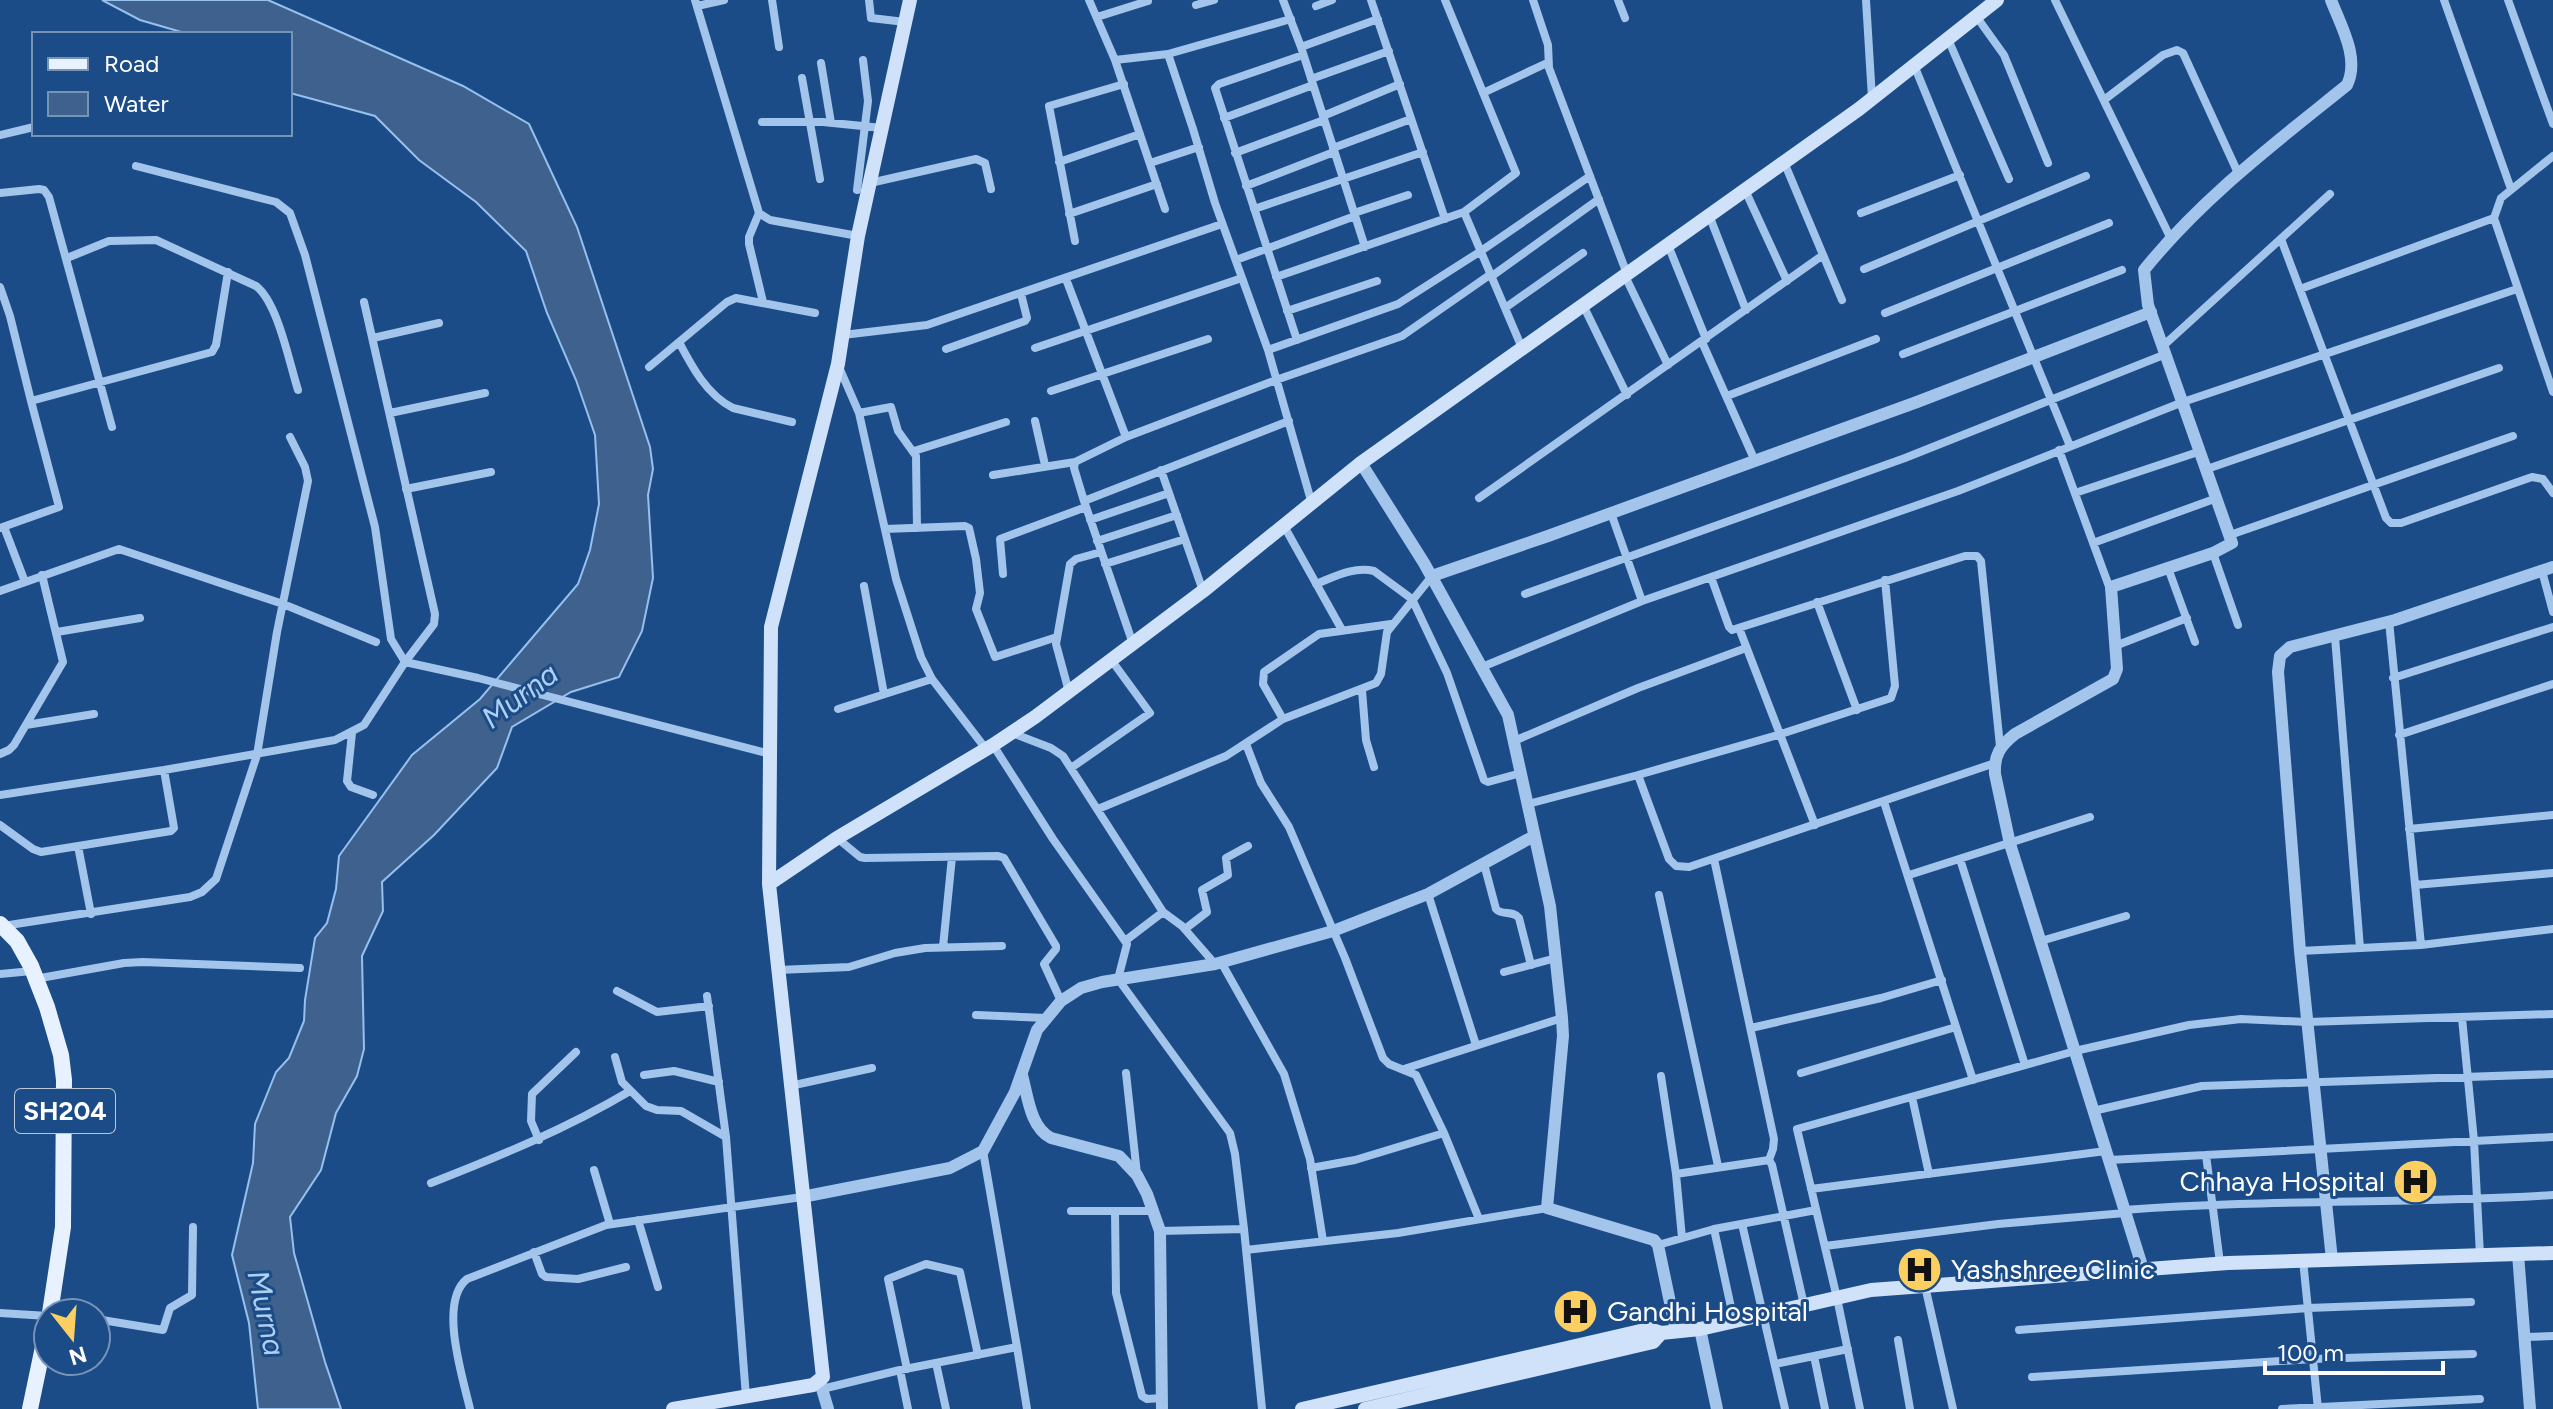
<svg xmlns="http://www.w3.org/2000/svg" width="2553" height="1409" viewBox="0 0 2553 1409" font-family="Figtree,sans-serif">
<rect width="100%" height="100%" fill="#1b4c87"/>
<path fill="#3e628d" stroke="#96c0ee" stroke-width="2" d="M102,0H268L463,86L529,124L577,227L650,447L653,469L648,495L653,578L642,631L619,677L571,692L512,727L497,768L434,835L382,882L383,911L362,956L364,1049L357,1076L336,1113L321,1170L290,1217L294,1253L325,1362L341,1409H258L249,1323L232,1255L253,1163L255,1124L276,1072L289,1058L304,1021L305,1000L315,938L327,923L336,889L339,856L412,755L480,699L578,584L590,550L599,504L595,435L576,380L547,313L526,251L476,202L419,160L375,116L290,93V34H188L140,20Z"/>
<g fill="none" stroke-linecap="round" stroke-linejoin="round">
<path stroke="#a3c5ec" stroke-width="8" d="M695,0L759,213L770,220L858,236
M772,0L779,47
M869,0L871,18L905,22
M1089,0L1115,60L1168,54L1193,129L1215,203L1268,350L1312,504
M1283,0L1301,47L1365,247
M1371,0L1445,219
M1445,0L1516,173L1464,212L1522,348
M1533,0L1548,45L1549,68L1627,274
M1618,0L1625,18
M1866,0L1872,98
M2055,0L2170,237
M2444,0L2511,189
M2508,0L2553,124
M1196,5L1214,0
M697,6L724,0
M1316,6L1332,0
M1976,16L2004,55L2048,163
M1097,17L1148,1
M1948,39L2009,179
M1301,47L1378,19
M1168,54L1291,19
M1115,60L1165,209
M821,63L831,123
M1914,65L2070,446
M802,78L820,179
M1311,79L1389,51
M1483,93L1547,63
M2104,100L2163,55L2177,50L2183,53L2238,173
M1323,116L1400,84
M1224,118L1313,85
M762,122H823L882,128
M0,135L34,127
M1333,148L1411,119
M1235,153L1324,120
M2553,156L2501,198L2494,218L2553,392
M1059,162L1140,134
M1784,162L1842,300
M1150,163L1199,147
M136,166L276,202L290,213L305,255L375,527L391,639L405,662L478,678L770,754
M870,183L976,159L985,163L991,189
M1246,186L1334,152
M857,190L868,101L863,60
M1745,190L1787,281
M0,193L39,189L44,190L49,197L112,427
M1254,209L1423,152
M759,213L749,237V244L763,302
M1354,213L1408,195
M1861,213L1960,175
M1069,214L1157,184
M1709,215L1746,310
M2281,239L2386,518L2391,523H2401L2532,477L2543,479L2553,493
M1075,241L1049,106L1124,84
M1668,245L1706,339
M67,258L109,241L156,240L256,286C278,303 289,362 298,390
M1236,260L1355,216
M1864,269L2086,176
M1492,276L1599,199
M1625,276L1668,365
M1276,277L1464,212
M1066,279L1126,437
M0,287L10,316L31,401
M2300,289L2494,218
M1583,305L1627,395
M1505,308L1583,253
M1287,311L1377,281
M1885,313L2109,223
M843,335L927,325L1222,224
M373,338L439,323
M1297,340L1215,88L1219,84L1303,55
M679,342C692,367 707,395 733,408L792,422
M1702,342L1755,461
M2163,346L2330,194
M1035,348L1242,278
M946,349L1025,321L1027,318L1021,294
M1268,350L1398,304L1481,251L1590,176
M1903,354L2122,270
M649,367L727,302L736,298L815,313
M839,367L859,413L896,579L921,657L932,679L986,749
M1051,391L1208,339
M1727,396L1876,339
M390,413L485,393
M859,413L891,407L898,431L916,456L917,528
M1035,421L1045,465
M2059,450L2110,589
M914,451L1006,422
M2207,469L2499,368
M1161,470L1203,591
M993,475L1075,462
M406,489L491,472
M2075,493L2201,451
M1479,498L1823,255
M1084,501L1289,421
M1611,513L1642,601
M1090,520L1169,493
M1284,526L1342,630
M4,527L25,582
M0,528L59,507L31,401L212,352L216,345L228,272
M885,529L965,526L969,528L976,559L980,593L976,609L995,657L1057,637
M2230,535L2513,436
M1097,541L1177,515
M2093,543L2217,498
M2213,553L2238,625
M1105,564L1185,539
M2168,568L2195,642
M2542,571L2553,612
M1003,574L1000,539L1086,507
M1711,577L1729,627L1732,630L1965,556H1977L1981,561L2000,746
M1885,580L1895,686L1891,698L1781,734L1638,775L1669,859L1676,866L1689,867L1995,763
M1316,584C1334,577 1354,566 1374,571L1412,599L1447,673L1484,780L1488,782L1521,773
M864,586L884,694
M0,591L119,549L283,604L376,642
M1525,594L1905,458L2166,354
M1817,602L1857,710
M2389,621L2421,945
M1739,628L1815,825
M57,632L140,618
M2335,637L2360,948
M1133,644L1084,501L1074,468L1075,462L1126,437L1276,380L1402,336L1491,274
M2115,646L2187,618
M1482,667L1642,601L1958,491L2183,402L2517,289
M2393,678L2553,627
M1362,690L1366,740L1374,767
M1069,692L1056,644L1070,564L1076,559L1101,552
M838,709L932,679
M1283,719L1263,684L1264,672L1319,634L1391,624
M26,725L94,714
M352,733L347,781L351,787L373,795
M1012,733L1051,748L1063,756L1163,912L1182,926L1215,964
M2399,735L2553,684
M1514,741L1638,688L1746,648
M1246,744L1261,783L1289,827L1345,958L1383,1058L1389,1064L1416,1075L1444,1133L1479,1219
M993,745L1053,839L1127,944L1118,979L1230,1133L1235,1154L1244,1229
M0,754L9,750L14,745L63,662L42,575
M1071,768L1150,713L1112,661
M0,795L164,770L335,740L364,725L405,662L434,624L435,614L364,302
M1884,802L1973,1080
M1528,804L1638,775
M1098,809L1226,756L1283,719L1376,683L1381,674L1387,632L1432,576
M0,825L33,849L41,852L171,831L174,828L164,770
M2409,829L2553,815
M837,838L860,857L865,858L998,856L1004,858L1056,946V949L1044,964L1061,1001
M78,846L91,914
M1714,859L1774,1139L1773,1149L1769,1160
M1960,859L2025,1065
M1484,864L1496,909C1502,916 1513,910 1519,918L1531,965
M1909,875L2090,817
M2415,885L2553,873
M1428,894L1476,1045
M1659,895L1718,1166
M3,926L190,897L202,892L216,879L257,755L277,632L308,481L305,467L290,437
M1185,929L1207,912L1202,890L1228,875L1226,858L1248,846
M1125,941L1163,912
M2041,941L2126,916
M943,947L952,857
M2300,951L2421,945L2553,929
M1221,962L1284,1074L1310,1159L1323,1241
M778,970L849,967L895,953L925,948L1002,946
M1504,972L1556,958
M0,974L32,971
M35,979L124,963L143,962L300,968
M617,991L657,1012L709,1006
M707,996L726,1137L746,1397
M976,1015L1046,1018
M2462,1018L2474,1141L2480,1255
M1751,1028L1881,998L1942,980
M615,1057L622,1082L646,1106L657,1110L681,1111L726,1137
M1404,1069L1562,1018
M1126,1073L1137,1174
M1801,1073L1956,1027
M644,1075L674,1071L719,1082
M1661,1076L1676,1174L1682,1238
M790,1086L872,1068
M1912,1097L1929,1174
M2093,1111L2202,1086L2553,1074
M539,1140L531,1121L532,1094L576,1052
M2206,1155L2220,1263
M2109,1160L2553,1137
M1311,1168L1355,1160L1444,1133
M594,1170L610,1224
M1676,1174L1769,1160L1772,1165L1804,1305
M431,1183C500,1156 566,1129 630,1091
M1811,1189L2106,1151
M2124,1210C2267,1199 2410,1204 2553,1195
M1071,1211H1154
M1115,1211L1116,1293L1142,1396L1147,1399L1162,1398
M638,1220L658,1287
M1742,1224L1785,1409
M1714,1229L1734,1321
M1160,1231L1244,1229L1262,1409
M1658,1245L1714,1229L1816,1210
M1825,1246L1998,1224L2125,1213
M1246,1250L1398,1233L1547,1208
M534,1252L542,1274L546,1277L578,1279L626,1267
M2303,1260L2318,1409
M1925,1286L1953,1409
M0,1313L48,1316
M96,1319L163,1330L170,1308L192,1295L193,1227
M2019,1330L2308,1308L2471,1302
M2525,1337L2553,1336
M1898,1340L1910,1409
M1017,1347L1027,1409
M1814,1356L1825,1409
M936,1363L946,1409
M1775,1364L1848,1349
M907,1369L888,1279L926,1264L960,1272L978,1355
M900,1370L908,1409
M2032,1377L2313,1359L2473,1354
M822,1389L900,1370L1017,1347L983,1151
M470,1409C463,1378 438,1302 467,1279L606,1225L802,1197
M1860,1409L1837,1298L1797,1129L2075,1051L2189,1025L2241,1019L2307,1022L2553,1014
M2282,1409L2480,1399"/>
<path stroke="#a3c5ec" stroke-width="12" d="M1361,463L1424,563L1508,715L1550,906L1562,1018L1563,1036L1547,1208L1654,1240L1658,1245L1676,1331
M1432,576L1548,536L1917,402L2151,312
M1022,1075C1028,1097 1030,1127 1051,1138L1119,1156L1137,1175L1147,1194L1160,1231L1162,1409
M802,1197L950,1168L983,1151L1015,1092L1037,1030L1061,1001L1081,988L1102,982L1215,964L1333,931L1428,894L1534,836
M2518,1254L2530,1409
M2332,1260L2300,951L2278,672L2280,656L2290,647L2395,620L2553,567
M2143,1269L2010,844L1995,774C1994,755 2000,746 2015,734L2113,679L2117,669L2111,587L2213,553L2232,543L2148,305L2144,270C2202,198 2275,143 2347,85C2360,58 2341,26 2331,0
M1700,1329L1717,1409
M820,1382L828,1409"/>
<path stroke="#cfe2f9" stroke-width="14" d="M769,884L771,627L838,364L858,236L910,0
M673,1409L813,1385L823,1377L769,884L837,838L993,745L1035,717L1203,591L1361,463L1859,109L1997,0
M1302,1409L1649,1329L1661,1333L1700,1329L1871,1290L2228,1263L2553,1253
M1365,1409L1653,1342L1661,1333"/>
<path stroke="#e8f1ff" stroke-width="16" d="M0,924L17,941L31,966L47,1007L61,1055L64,1080L63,1227L50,1313
M30,1409L48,1323"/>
</g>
<defs>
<symbol id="hospital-disc" viewBox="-11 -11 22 22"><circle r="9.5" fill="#fdce60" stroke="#1b4c87"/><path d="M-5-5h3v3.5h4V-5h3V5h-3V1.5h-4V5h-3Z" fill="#111"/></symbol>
</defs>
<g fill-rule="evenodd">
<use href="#hospital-disc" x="2390" y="1156" width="51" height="51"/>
<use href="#hospital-disc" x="1894" y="1244" width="51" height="51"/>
<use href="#hospital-disc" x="1550" y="1286" width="51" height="51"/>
</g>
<g text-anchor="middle" stroke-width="6" stroke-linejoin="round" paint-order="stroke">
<rect fill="#1b4c87" stroke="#bbc9db" stroke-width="2" x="15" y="1089" width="100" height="44" rx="6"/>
<g font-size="26" font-weight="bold" fill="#fff">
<text x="65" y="1120">SH204</text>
</g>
<g font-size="28" fill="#fff" stroke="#1b4c87" text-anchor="start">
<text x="2385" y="1191" text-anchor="end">Chhaya Hospital</text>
<text x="1951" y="1279">Yashshree Clinic</text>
<text x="1607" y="1321">Gandhi Hospital</text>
</g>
<g font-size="30" font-style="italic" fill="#afcff3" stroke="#1b4c87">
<text transform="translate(520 696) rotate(-37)" y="10">Murna</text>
<text transform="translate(266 1313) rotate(78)" y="10">Murna</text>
</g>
</g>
<rect x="32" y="32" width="260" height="104" fill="#1b4c87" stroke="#7694b7" stroke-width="2"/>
<rect x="48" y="58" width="40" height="12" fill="#e8f1ff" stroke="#7694b7" stroke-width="2"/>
<text x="104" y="72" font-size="24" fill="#ffffff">Road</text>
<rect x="48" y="92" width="40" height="24" fill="#3e628d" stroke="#7694b7" stroke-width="2"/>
<text x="104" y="112" font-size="24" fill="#ffffff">Water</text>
<g transform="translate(72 1337) rotate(163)"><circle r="38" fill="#1b4c87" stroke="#7694b7" stroke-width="2"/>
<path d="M0-6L14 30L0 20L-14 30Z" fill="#fdce60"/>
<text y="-12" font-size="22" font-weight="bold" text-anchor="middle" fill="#ffffff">N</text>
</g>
<path d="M2265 1361v12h178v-12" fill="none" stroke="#ffffff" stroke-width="4"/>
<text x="2277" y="1361" font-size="24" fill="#ffffff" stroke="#1b4c87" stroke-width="6" paint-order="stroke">100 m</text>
</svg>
